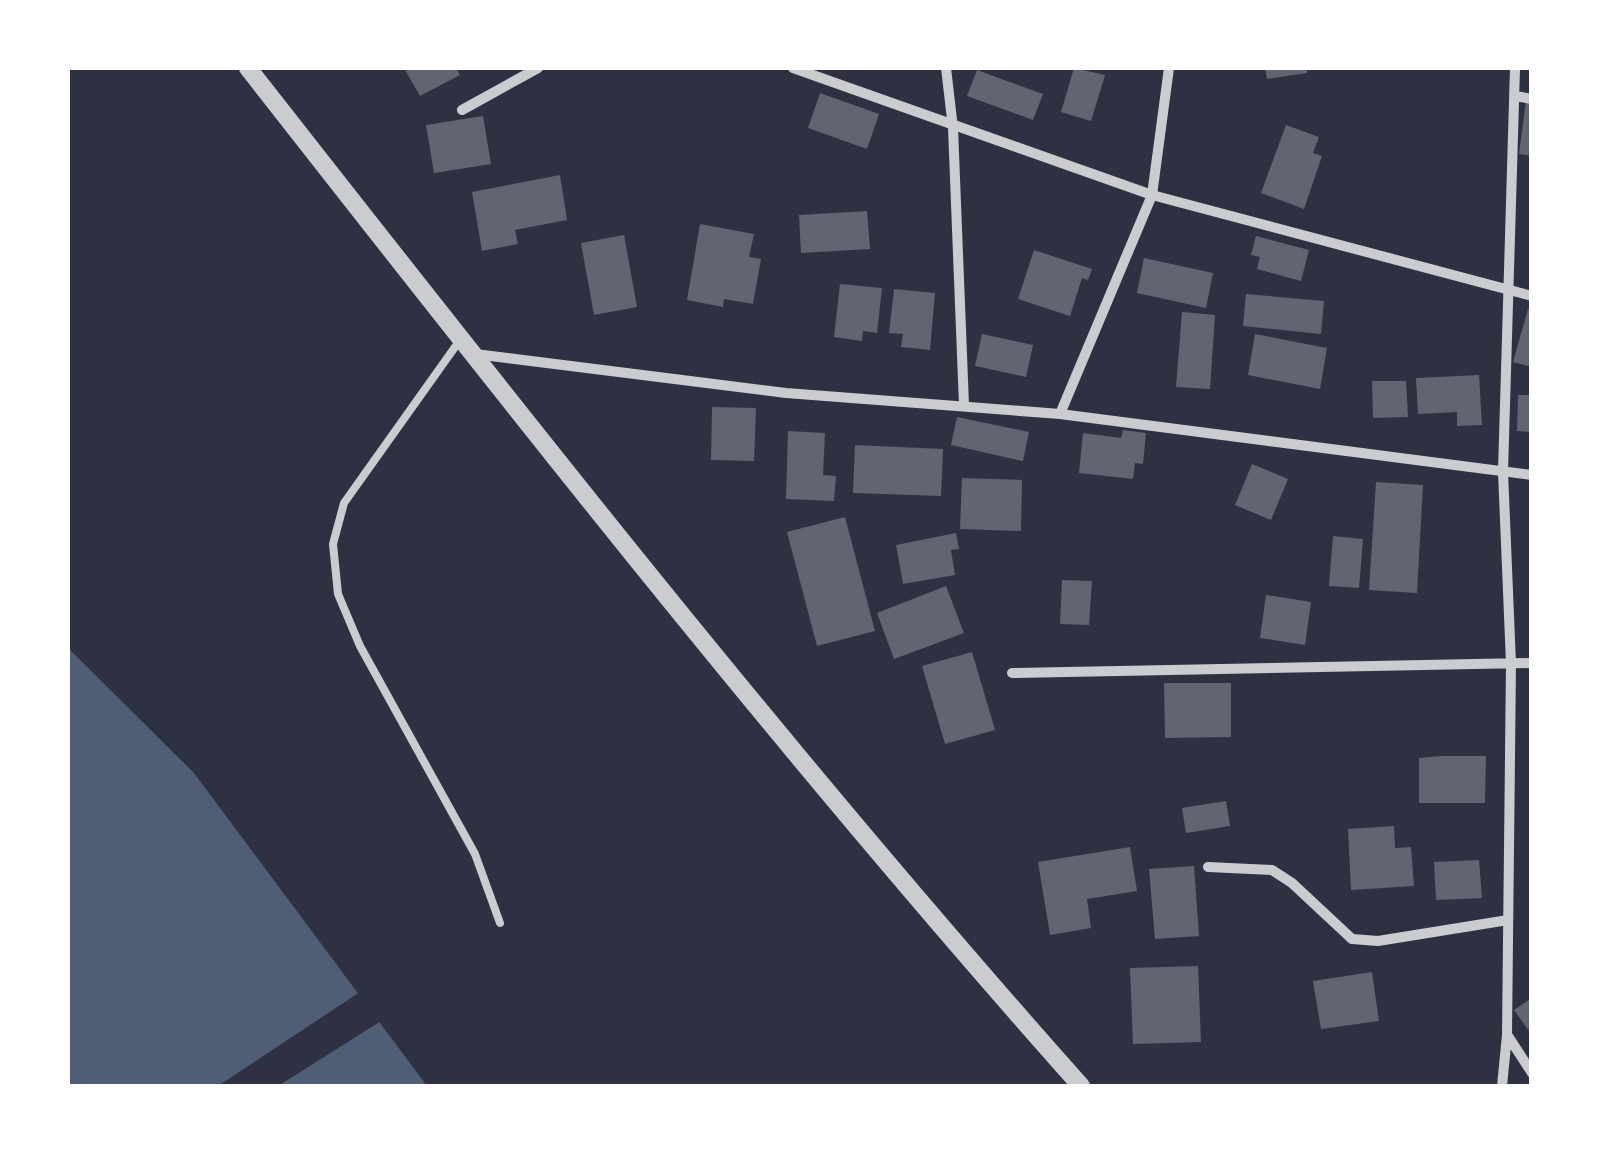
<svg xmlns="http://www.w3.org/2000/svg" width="1599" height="1154" viewBox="0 0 1599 1154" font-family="'DM Sans',sans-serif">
<rect width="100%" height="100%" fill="#2d3142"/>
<path fill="#4f5d75" d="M68,648L194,773L427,1086H68Z"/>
<path fill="#2d3142" d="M360,992L381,1021L278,1086H218Z"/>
<path fill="#626471" d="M404,68H456L460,75L420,96Z
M1074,68L1105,75L1091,121L1061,112Z
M1265,68H1307V73L1267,79Z
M977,70L1043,94L1033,120L967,96Z
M820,93L879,114L867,149L808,128Z
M1526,101L1532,102V156L1519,154Z
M483,116L491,164L434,173L426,125Z
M1286,125L1319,137L1313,153L1322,156L1304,209L1261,193Z
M560,175L567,220L515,230L518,244L482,251L472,192Z
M867,211L870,249L801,253L799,215Z
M700,224L754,234L749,257L761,259L753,304L724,299L723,307L687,300Z
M624,235L637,307L594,315L581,243Z
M1256,236L1309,250L1301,281L1257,269L1260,257L1251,255Z
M1034,250L1092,269L1088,280L1082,278L1070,316L1018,299Z
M1144,258L1213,273L1206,308L1137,293Z
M840,284L882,288L877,333L863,331L862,341L834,337Z
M894,289L935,293L930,350L901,347L903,334L889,333Z
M1246,294L1324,301L1321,334L1243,326Z
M1528,309L1532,310V367L1513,362Z
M1182,312L1215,315L1210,389L1176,387Z
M982,334L1033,345L1026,377L975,366Z
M1255,334L1327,348L1320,389L1248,375Z
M1479,375L1482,425L1457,426V412L1418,414L1416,378Z
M1372,381H1406L1408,417L1373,418Z
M1518,395H1532V432L1517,431Z
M712,407L756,408L754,461L711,460Z
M957,417L1029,432L1023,461L951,445Z
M1123,430L1146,433L1143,464L1135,463L1133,479L1079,473L1083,433L1121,438Z
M788,431L825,433L823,475L836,476L834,501L786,499Z
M855,445L943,449L941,496L853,493Z
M1252,464L1288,479L1271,520L1235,505Z
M962,478L1022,480L1021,531L960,529Z
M1376,482L1423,485L1417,593L1369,590Z
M845,517L875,631L817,646L787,532Z
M956,533L959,549L951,550L955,575L903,584L896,545Z
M1333,536L1363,539L1359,588L1329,586Z
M1062,580L1092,581L1089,625L1060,624Z
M946,586L964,633L894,659L877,613Z
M1266,595L1311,602L1305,645L1260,638Z
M972,652L995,730L945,744L922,666Z
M1164,683H1231V737L1165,738Z
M1442,756H1486L1485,803H1419V758Z
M1226,801L1230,826L1186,833L1182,808Z
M1394,826L1395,848L1411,847L1414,886L1351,890L1348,829Z
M1130,847L1137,891L1087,899L1091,928L1050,935L1038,862Z
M1479,860L1482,898L1436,900L1434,862Z
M1194,866L1199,936L1155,939L1149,869Z
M1198,966L1201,1042L1133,1044L1130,968Z
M1372,972L1379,1021L1321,1029L1313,981Z
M1532,998V1035L1514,1010Z"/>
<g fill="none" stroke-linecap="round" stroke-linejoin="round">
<path stroke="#caccd0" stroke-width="8" d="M460,340L344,503L333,544L338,594L360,646L475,854L500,923"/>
<path stroke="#caccd0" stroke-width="10" d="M793,68L1152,195L1532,296
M946,68L953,128L964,405
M1515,96L1532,99
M462,110L538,68
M475,354L786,393L1060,414L1532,475
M1060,414L1152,195L1169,68
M1012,673L1532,663
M1208,867L1272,870L1292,883L1352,939L1378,941L1508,920
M1508,1036L1532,1073
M1502,1086L1507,1035L1511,663L1503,472L1515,68"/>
<path stroke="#caccd0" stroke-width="18" d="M248,68C518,413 789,758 1081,1086"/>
</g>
<rect width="1599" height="1154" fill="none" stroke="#ffffff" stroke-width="140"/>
</svg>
